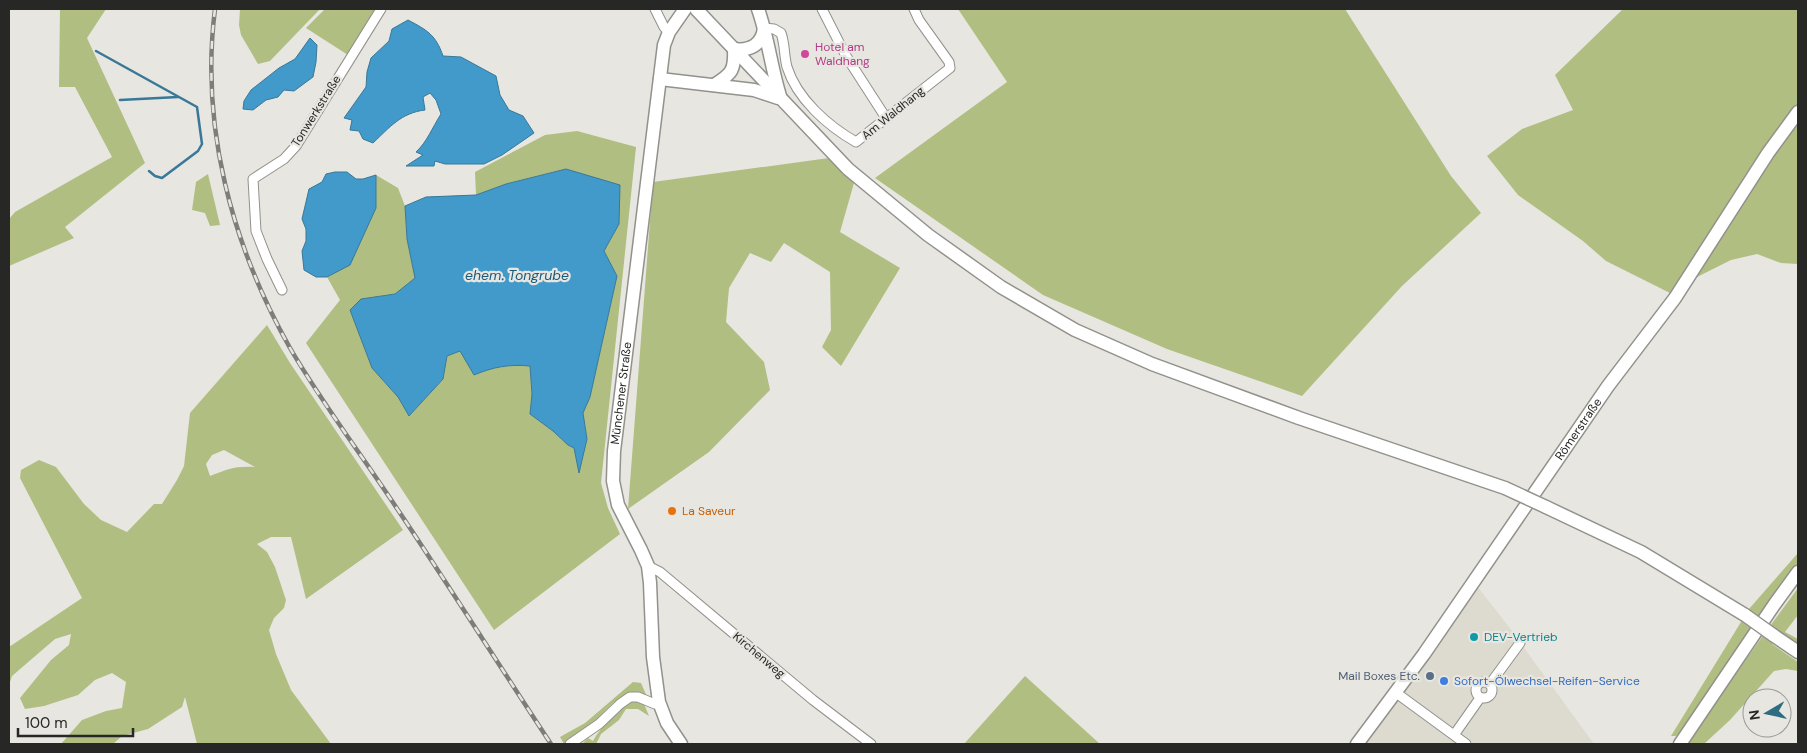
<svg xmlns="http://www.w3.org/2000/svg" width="1807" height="753" viewBox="0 0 1807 753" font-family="'DM Sans',sans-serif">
<rect width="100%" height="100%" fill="#e7e6e0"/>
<path fill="#dddbcf" d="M1477,586L1509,627L1594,744H1362Z"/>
<path fill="#b0be81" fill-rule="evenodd" d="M60,9H106L87,38L145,163L65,227L74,238L9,266V219L15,212L112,157L75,87H59Z
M240,9H320L270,61L258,64L241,35L239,25Z
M325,9H377L348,55L306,28Z
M958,9H1345L1451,176L1481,213L1402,286L1302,396L1167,349L1043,295L875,178L1007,82Z
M1623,9H1798V264L1781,263L1757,254L1731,260L1691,280L1672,294L1606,261L1583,241L1518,195L1487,156L1522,129L1573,110L1555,75Z
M577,131L636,147L601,483L608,508L620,534L494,630L306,343L340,300L327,277L338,271L376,208V175L398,188L405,206L407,239L415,278L395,294L361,299L350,310L372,368L398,397L409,416L443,379L447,356L460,351L474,375C493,367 509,364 530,366L532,394L530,414L553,431L568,445L574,448L579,472L587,439L583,413L590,397L617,276L604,251L619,224L566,169L506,184L476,195L475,172L545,135Z
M829,158L854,183L840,232L900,268L841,366L822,347L831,330L830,272L784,243L771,262L750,253L729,288L726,322L764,362L770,390L709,452L628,509L653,182Z
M208,174L220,225L210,226L205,213L192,210L196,182Z
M267,325L290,363L403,530L306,599L291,537H271L257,544L267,552L275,567L286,600L284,608L274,618L269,630L276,654L291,690L331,744H197L185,697L182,707L148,729L122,736L113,744H61L82,720L106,711L122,708L126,682L112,673L95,680L78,695L44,706L25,709L20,698L51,660L69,645L71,634L55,639L12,676L9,685V647L82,598L20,478L21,470L39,460L56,467L84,504L101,520L127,532L154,504H162L177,480L184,466L190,413ZM224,450L255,467C234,466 229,469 210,476L206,464L212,455Z
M1798,553V569L1690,723L1676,736H1671L1749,609Z
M1798,588V615L1785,632L1798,639V645L1782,635L1772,644L1798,662V671L1786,669L1774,671L1730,720L1704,744H1686L1762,637Z
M1025,676L1100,744H964Z
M633,682L641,683L648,699C644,697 637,694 633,693C612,693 587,738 564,744L560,737L585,723Z
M637,700L644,704L649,716L638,709H626L619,720L601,734L596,744H582L588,738L593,741C601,726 615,716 625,703Z"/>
<path fill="#419aca" stroke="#397898" d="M408,20C427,30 436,35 443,56L461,57L496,76L500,95L509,110L523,116L534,133L502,155L484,164H445L435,161L434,166H406L423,155L416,152C427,142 432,128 441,114L436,100L430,93L423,97L425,110C401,113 390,127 373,143L363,139L359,131L350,130L352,120L344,118L366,87L367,72L371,58L389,41L392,29Z
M310,38L317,45L316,62L313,77L294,91L284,90L278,97L266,100L253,110L243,109L244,101L251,90L279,68L295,59Z
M566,169L620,185L619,224L604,251L617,276L590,397L583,413L587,439L579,473L574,448L568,445L553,431L530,414L532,394L530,366C509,364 493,367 474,375L460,351L447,356L443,379L409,416L398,397L372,368L350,310L361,299L395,294L415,278L407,239L405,206L426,197L476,195L506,184Z
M335,172H347L356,179H363L376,175V208L350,265L327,277H316L304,270L302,251L306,241V229L302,219L309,189L322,182L326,174Z"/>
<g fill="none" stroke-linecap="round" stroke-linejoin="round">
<path stroke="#397898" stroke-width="2.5" d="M96,51L197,107L202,144L198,151L162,178L155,176L149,171
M120,100L178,97"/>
<defs>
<path id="street" d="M655,9L664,27L669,32
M822,9L846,56L886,118
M764,28L774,29L781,33C785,44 784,56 787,67C797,99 828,126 856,142L950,68L949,62L919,20L914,9
M282,290L267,259L256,231L253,179L284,159L296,146L381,9
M648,566L660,572L813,700L871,744
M1476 690a8 8 0 1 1 16 0a8 8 0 1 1-16 0Z
M1490,684L1520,643
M1395,692L1466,744
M1454,735L1480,698
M570,744L599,724L620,704L630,697H638L655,704L659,702"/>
<g id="secondary">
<path d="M696,9L848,169L928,235L1001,287L1075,330L1152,364L1299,418L1505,488"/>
<path d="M758,9C768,37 771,67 780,96"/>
<path d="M734,49C750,51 762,45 764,28"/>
<path d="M660,79L754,90L778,98"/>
<path d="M714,85C732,74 735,70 734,49"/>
<path d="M1546,507L1641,552L1745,615"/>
<path d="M1773,635L1798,652"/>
<path id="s1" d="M681,744L667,723L659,702L653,657L650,583L648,566L641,550L618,505L613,481L614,451L664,45L669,32L685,9"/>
<path id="s2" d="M1357,744L1424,654L1608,386L1675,298L1768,153L1798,112"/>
<path d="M1680,744L1774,605L1798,572"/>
</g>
</defs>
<use href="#street" stroke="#92918c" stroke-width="11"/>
<use href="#secondary" stroke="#92918c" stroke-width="15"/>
<use href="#street" stroke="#fff" stroke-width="9"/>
<use href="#secondary" stroke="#fff" stroke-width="12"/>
<defs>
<path id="rail" d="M215,9C200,127 232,245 290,348C322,403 361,454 396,507C449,586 499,665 551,744"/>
</defs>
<use href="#rail" stroke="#7d7d79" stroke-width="4.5"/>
<use href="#rail" stroke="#e7e6e0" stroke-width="2.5" stroke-dasharray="8" stroke-linecap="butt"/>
<defs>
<path id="secondary-bridge" d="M1505,488L1546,507
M1745,615L1773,635"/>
</defs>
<use href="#secondary-bridge" stroke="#92918c" stroke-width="15" stroke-linecap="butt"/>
<use href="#secondary-bridge" stroke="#fff" stroke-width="12"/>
</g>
<circle fill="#d1479c" stroke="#e7e6e0" stroke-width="2" cx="805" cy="54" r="5"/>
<circle fill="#e8710a" stroke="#e7e6e0" stroke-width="2" cx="672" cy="511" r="5"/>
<circle fill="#0f9aa8" stroke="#e7e6e0" stroke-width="2" cx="1474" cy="637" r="5"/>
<circle fill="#5c6f8a" stroke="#e7e6e0" stroke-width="2" cx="1430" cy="676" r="5"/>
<circle fill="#3f7fe0" stroke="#e7e6e0" stroke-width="2" cx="1444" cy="681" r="5"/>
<g text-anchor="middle" stroke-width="4.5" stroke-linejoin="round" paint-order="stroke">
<g font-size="12" fill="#b23c85" stroke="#e7e6e0" text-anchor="start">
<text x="815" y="51">Hotel am<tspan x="815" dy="14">Waldhang</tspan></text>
</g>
<g font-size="12" fill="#272725" stroke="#e7e6e0">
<text transform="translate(316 111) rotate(-58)" y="4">Tonwerkstraße</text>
<text transform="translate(893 113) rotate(-39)" y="4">Am Waldhang</text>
<text dy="4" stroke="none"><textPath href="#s1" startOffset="365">Münchener Straße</textPath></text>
<text dy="4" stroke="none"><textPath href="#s2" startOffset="385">Römerstraße</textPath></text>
<text transform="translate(759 655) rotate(40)" y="4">Kirchenweg</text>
</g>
<g font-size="12" fill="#c56008" stroke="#e7e6e0" text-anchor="start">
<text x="682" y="515">La Saveur</text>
</g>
<g font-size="12" fill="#0d838f" stroke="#e7e6e0" text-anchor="start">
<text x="1484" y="641">DEV-Vertrieb</text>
</g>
<g font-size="12" fill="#4e5e75" stroke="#e7e6e0" text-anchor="end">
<text x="1420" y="680">Mail Boxes Etc.</text>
</g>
<g font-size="12" fill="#366cbe" stroke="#e7e6e0" text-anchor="start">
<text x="1454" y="685">Sofort-Ölwechsel-Reifen-Service</text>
</g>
<g font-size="14" font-style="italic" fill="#1a5b7d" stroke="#e7e6e0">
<text x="517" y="280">ehem. Tongrube</text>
</g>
</g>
<rect width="1807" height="753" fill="none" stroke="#272725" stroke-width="20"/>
<g transform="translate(1767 713) rotate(261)"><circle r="24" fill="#e7e6e0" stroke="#9a9a95"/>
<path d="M0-4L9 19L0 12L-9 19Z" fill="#2e6c82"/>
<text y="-8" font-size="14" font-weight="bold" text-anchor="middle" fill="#272725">N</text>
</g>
<path d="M18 728v8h115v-8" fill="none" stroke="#272725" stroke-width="2.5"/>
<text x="25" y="728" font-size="15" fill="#272725" stroke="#e7e6e0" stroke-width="4" paint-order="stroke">100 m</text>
</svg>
